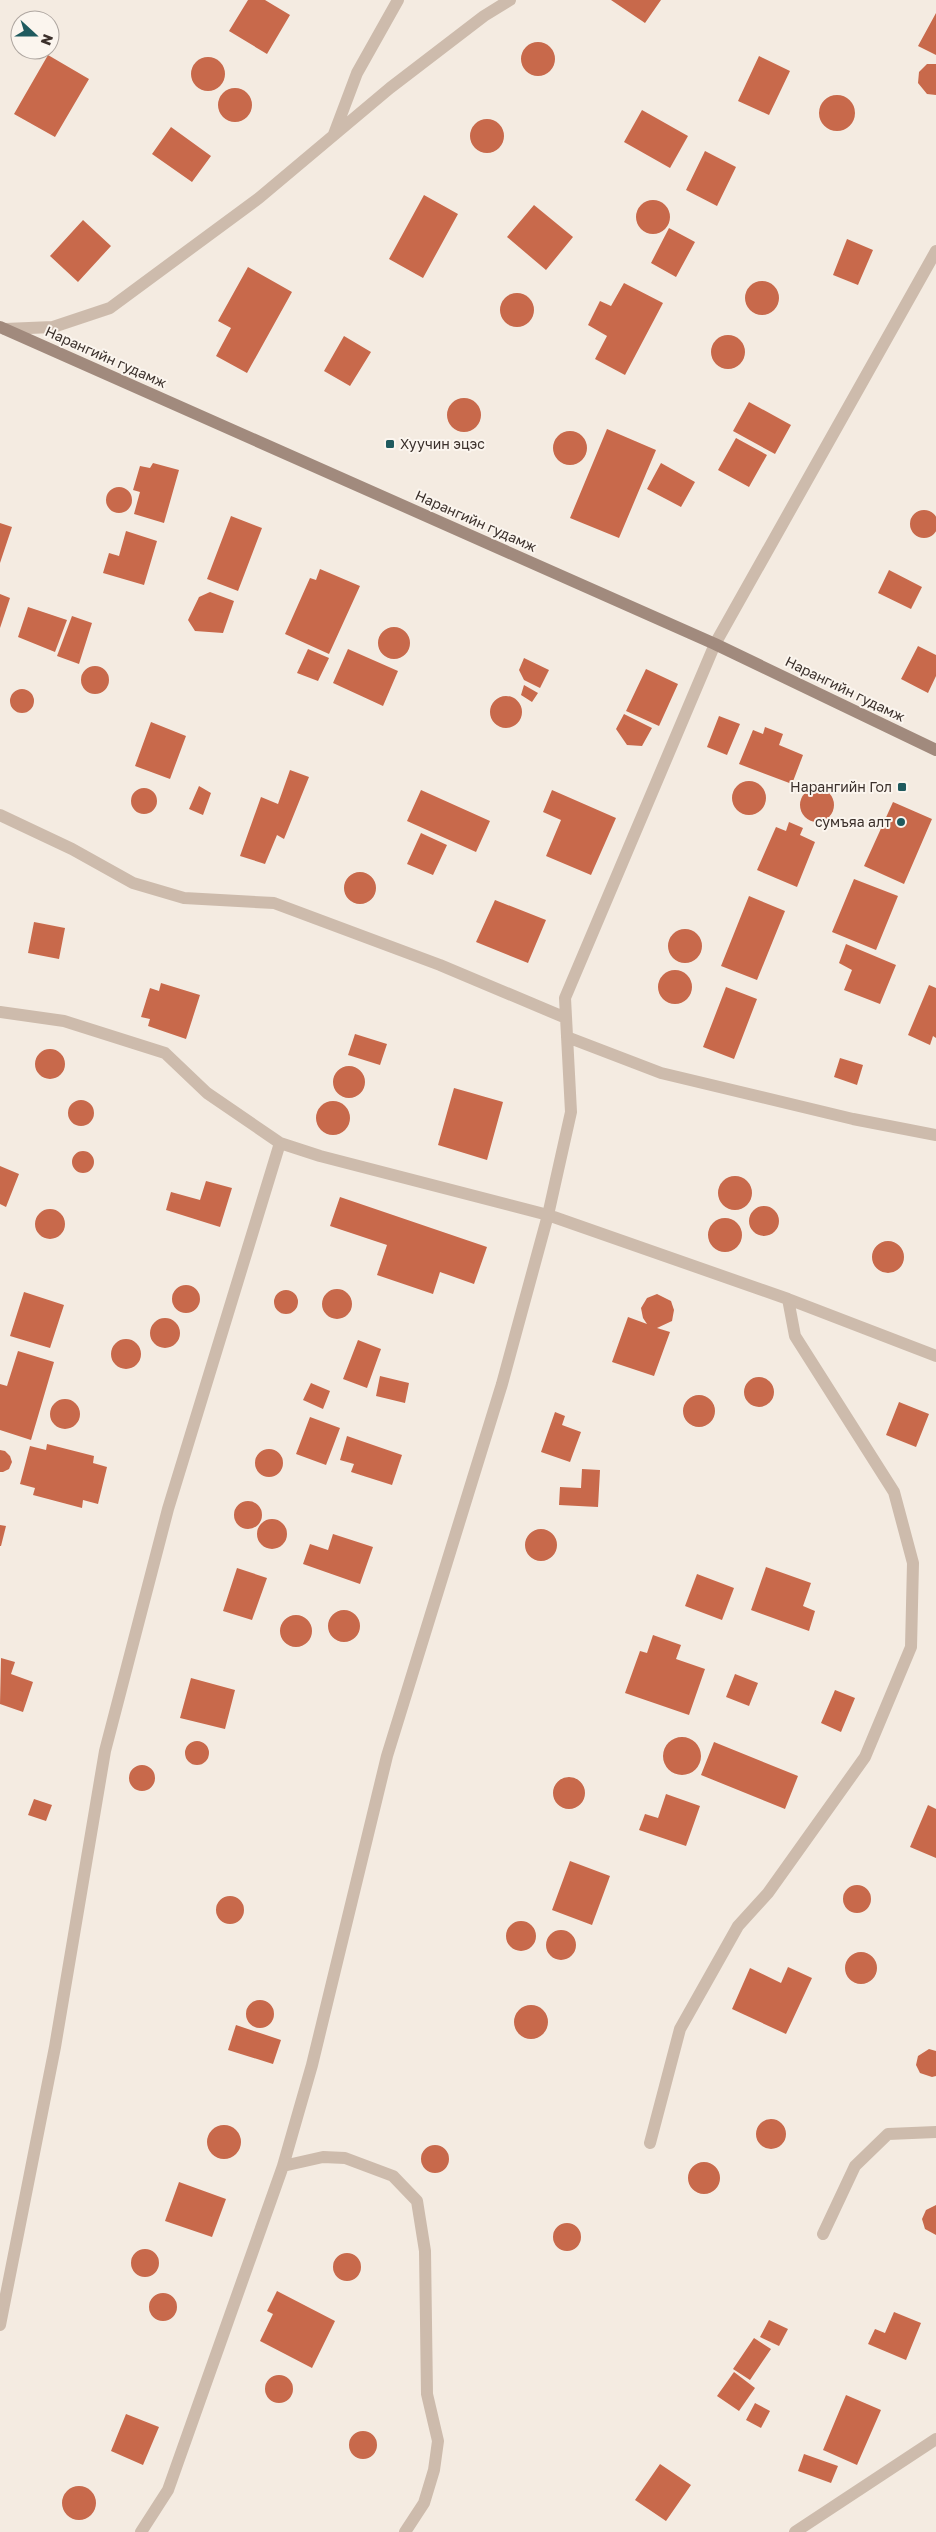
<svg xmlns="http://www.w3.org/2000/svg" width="936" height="2532" viewBox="0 0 936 2532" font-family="'Golos Text',sans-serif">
<rect width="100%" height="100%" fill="#f4ebe1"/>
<path fill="#c8694b" d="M248,0H265L290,15L267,54L229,31Z
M611,0H661L645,23Z
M936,13V55L918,46Z
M521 59a17 17 0 1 1 34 0a17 17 0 1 1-34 0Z
M48,55L89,79L55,137L14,114Z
M759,56L790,71L769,115L738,101Z
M191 74a17 17 0 1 1 34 0a17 17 0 1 1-34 0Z
M927,64H936V95L927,94L918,83L919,72Z
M218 105a17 17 0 1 1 34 0a17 17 0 1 1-34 0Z
M819 113a18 18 0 1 1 36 0a18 18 0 1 1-36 0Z
M642,110L688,136L670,168L624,142Z
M470 136a17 17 0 1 1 34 0a17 17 0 1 1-34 0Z
M171,127L211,156L192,182L152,154Z
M705,151L736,167L717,206L686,190Z
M424,195L458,214L423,278L389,259Z
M636 217a17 17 0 1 1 34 0a17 17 0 1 1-34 0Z
M534,205L573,237L546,270L507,237Z
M83,220L111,246L78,282L50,256Z
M669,228L695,242L676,277L651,263Z
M847,239L873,250L858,285L833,275Z
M248,267L292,292L247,373L216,356L231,328L218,321Z
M745 298a17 17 0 1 1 34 0a17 17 0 1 1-34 0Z
M624,283L663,303L625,375L595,359L607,336L588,325L600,301L611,306Z
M500 310a17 17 0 1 1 34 0a17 17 0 1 1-34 0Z
M711 352a17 17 0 1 1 34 0a17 17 0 1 1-34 0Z
M344,336L371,352L350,386L324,371Z
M447 415a17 17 0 1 1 34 0a17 17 0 1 1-34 0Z
M749,402L791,425L775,454L733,431Z
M607,429L656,450L619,538L570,518Z
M553 448a17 17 0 1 1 34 0a17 17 0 1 1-34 0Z
M736,438L767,455L749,487L718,470Z
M153,463L179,470L164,523L134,514L140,492L133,490L140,466L150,468Z
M661,463L695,482L681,507L647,489Z
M106 500a13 13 0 1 1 26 0a13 13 0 1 1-26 0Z
M910 524a14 14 0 1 1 28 0a14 14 0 1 1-28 0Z
M231,516L262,528L238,591L207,579Z
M0,523L12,527L0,563Z
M126,531L157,541L144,585L103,573L109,553L119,556Z
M320,569L360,586L329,654L285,634L310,578L316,580Z
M889,570L922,587L911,609L878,593Z
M210,592L234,601L223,633L195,631L188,620L199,597Z
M0,594L10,598L0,628Z
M28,607L67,620L55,652L18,637Z
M72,616L92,623L79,664L57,656Z
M378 643a16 16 0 1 1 32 0a16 16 0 1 1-32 0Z
M918,646L936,655V676L928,693L901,679Z
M308,649L329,658L318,681L297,673Z
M348,649L398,671L383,706L333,683Z
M524,658L549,670L540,688L524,680L519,670Z
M81 680a14 14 0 1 1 28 0a14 14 0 1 1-28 0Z
M646,669L678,684L659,726L626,711Z
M524,685L538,693L532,702L521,695Z
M10 701a12 12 0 1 1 24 0a12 12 0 1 1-24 0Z
M490 712a16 16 0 1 1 32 0a16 16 0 1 1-32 0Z
M624,714L652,728L642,746L627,745L616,729Z
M719,716L740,724L727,755L707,747Z
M151,722L186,736L170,779L135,766Z
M765,727L783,734L779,745L803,755L792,784L739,764L753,730L763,734Z
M290,770L309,777L284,839L277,835L265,864L240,856L261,797L278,804Z
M732 798a17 17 0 1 1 34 0a17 17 0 1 1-34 0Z
M199,786L211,793L203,815L189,809Z
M131 801a13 13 0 1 1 26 0a13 13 0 1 1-26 0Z
M800 805a17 17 0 1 1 34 0a17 17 0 1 1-34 0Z
M421,790L490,821L476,852L407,821Z
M552,790L616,818L591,875L546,856L561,820L543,812Z
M893,802L932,819L904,884L864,866Z
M789,822L803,828L800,835L815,842L797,887L757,870L776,827L786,831Z
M421,833L447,845L433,875L407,864Z
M344 888a16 16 0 1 1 32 0a16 16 0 1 1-32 0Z
M854,879L898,896L876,950L832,932Z
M749,896L785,911L757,980L721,966Z
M495,900L546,920L528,963L476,942Z
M34,922L65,928L59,959L28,953Z
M668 946a17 17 0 1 1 34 0a17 17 0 1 1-34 0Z
M846,944L896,965L880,1004L844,990L852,970L839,963Z
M658 987a17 17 0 1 1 34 0a17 17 0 1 1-34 0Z
M161,983L200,995L186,1039L148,1026L150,1019L141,1017L150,988L159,991Z
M929,985L936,988V1038L933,1036L930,1045L908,1035Z
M726,987L757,999L734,1059L703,1047Z
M355,1034L387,1044L380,1065L348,1055Z
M35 1064a15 15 0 1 1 30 0a15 15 0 1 1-30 0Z
M840,1058L863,1065L857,1085L834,1077Z
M333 1082a16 16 0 1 1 32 0a16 16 0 1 1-32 0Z
M454,1088L503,1102L487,1160L438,1145Z
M68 1113a13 13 0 1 1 26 0a13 13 0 1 1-26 0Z
M316 1118a17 17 0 1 1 34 0a17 17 0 1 1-34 0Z
M72 1162a11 11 0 1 1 22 0a11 11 0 1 1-22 0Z
M0,1166L19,1174L6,1207L0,1204Z
M718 1193a17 17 0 1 1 34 0a17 17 0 1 1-34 0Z
M206,1181L232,1188L220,1227L166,1210L171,1192L200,1200Z
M340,1197L487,1247L474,1284L440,1272L433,1294L377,1275L387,1245L330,1226Z
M749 1221a15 15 0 1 1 30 0a15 15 0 1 1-30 0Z
M35 1224a15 15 0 1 1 30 0a15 15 0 1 1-30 0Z
M708 1235a17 17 0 1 1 34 0a17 17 0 1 1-34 0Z
M872 1257a16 16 0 1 1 32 0a16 16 0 1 1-32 0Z
M172 1299a14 14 0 1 1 28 0a14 14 0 1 1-28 0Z
M322 1304a15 15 0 1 1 30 0a15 15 0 1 1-30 0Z
M274 1302a12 12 0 1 1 24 0a12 12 0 1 1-24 0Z
M24,1292L64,1305L50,1348L10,1336Z
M657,1294L671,1301L674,1310L672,1321L657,1328L670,1332L654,1376L612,1362L628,1317L647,1324L643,1318L641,1308L647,1298Z
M150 1333a15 15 0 1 1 30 0a15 15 0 1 1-30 0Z
M111 1354a15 15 0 1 1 30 0a15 15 0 1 1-30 0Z
M358,1340L381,1349L367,1388L343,1379Z
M18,1351L54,1362L31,1440L0,1430V1384L7,1386Z
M380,1376L409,1383L405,1403L376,1396Z
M744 1392a15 15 0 1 1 30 0a15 15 0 1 1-30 0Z
M311,1383L330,1391L323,1409L303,1400Z
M683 1411a16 16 0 1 1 32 0a16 16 0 1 1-32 0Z
M50 1414a15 15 0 1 1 30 0a15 15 0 1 1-30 0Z
M899,1402L929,1414L916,1447L886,1435Z
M555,1412L565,1416L562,1425L581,1432L570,1462L541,1452Z
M310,1417L340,1428L326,1465L296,1454Z
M347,1436L402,1455L392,1485L351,1472L354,1464L340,1460Z
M47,1444L94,1456L93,1463L107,1467L98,1504L83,1500L82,1508L33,1495L35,1488L20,1484L30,1446L46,1450Z
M255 1463a14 14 0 1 1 28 0a14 14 0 1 1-28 0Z
M0,1450L5,1451L10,1456L12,1462L9,1469L3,1472H0Z
M582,1469L600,1470L598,1507L559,1505L560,1487L581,1488Z
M234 1515a14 14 0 1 1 28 0a14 14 0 1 1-28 0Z
M257 1534a15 15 0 1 1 30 0a15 15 0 1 1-30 0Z
M0,1525L6,1526L1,1546H0Z
M525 1545a16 16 0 1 1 32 0a16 16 0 1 1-32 0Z
M333,1534L373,1547L360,1584L303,1564L310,1544L328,1550Z
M766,1567L811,1583L803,1606L815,1611L809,1631L751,1610Z
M237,1568L267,1578L252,1620L223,1611Z
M697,1574L734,1588L722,1620L685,1606Z
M328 1626a16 16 0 1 1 32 0a16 16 0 1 1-32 0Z
M280 1631a16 16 0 1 1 32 0a16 16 0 1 1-32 0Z
M653,1635L681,1645L676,1659L705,1669L689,1715L625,1693L640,1651L647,1653Z
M1,1658L15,1662L11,1674L33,1682L23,1712L0,1704Z
M735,1674L758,1683L749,1706L726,1697Z
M191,1678L235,1690L225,1729L180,1718Z
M835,1690L855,1698L841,1732L821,1723Z
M663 1756a19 19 0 1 1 38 0a19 19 0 1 1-38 0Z
M185 1753a12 12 0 1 1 24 0a12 12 0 1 1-24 0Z
M714,1742L798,1776L785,1809L701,1775Z
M129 1778a13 13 0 1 1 26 0a13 13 0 1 1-26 0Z
M553 1793a16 16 0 1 1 32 0a16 16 0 1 1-32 0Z
M666,1794L700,1806L686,1846L639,1830L645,1814L658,1818Z
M34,1799L52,1805L46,1821L28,1815Z
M928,1805L936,1809V1858L910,1847Z
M570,1861L610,1876L592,1925L552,1910Z
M843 1899a14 14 0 1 1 28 0a14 14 0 1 1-28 0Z
M216 1910a14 14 0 1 1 28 0a14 14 0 1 1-28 0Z
M506 1936a15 15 0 1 1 30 0a15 15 0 1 1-30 0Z
M546 1945a15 15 0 1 1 30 0a15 15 0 1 1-30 0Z
M845 1968a16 16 0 1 1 32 0a16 16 0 1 1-32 0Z
M788,1967L812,1978L786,2034L732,2009L750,1968L781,1983Z
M246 2014a14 14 0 1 1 28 0a14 14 0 1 1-28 0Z
M514 2022a17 17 0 1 1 34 0a17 17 0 1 1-34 0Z
M236,2025L281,2040L273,2064L228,2050Z
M929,2049L936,2051V2076L932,2077L920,2073L916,2065L918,2056Z
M756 2134a15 15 0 1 1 30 0a15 15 0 1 1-30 0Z
M207 2142a17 17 0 1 1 34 0a17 17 0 1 1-34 0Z
M421 2159a14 14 0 1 1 28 0a14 14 0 1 1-28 0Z
M688 2178a16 16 0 1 1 32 0a16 16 0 1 1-32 0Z
M179,2182L226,2199L212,2237L165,2221Z
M936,2205V2235L925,2229L922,2219L926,2210Z
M553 2237a14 14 0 1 1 28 0a14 14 0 1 1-28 0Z
M131 2263a14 14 0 1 1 28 0a14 14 0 1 1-28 0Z
M333 2267a14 14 0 1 1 28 0a14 14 0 1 1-28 0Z
M277,2291L335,2321L312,2368L260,2341L273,2314L267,2311Z
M149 2307a14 14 0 1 1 28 0a14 14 0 1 1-28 0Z
M894,2312L921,2323L906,2360L868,2344L875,2329L885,2333Z
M769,2320L788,2329L779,2346L760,2337Z
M754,2338L771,2349L750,2380L733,2369Z
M734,2372L755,2388L739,2411L717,2396Z
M265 2389a14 14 0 1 1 28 0a14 14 0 1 1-28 0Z
M846,2395L881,2410L857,2465L823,2450Z
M755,2403L770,2411L761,2428L746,2420Z
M126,2414L159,2427L143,2465L111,2451Z
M349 2445a14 14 0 1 1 28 0a14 14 0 1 1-28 0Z
M804,2454L838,2466L831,2483L798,2471Z
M660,2464L691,2485L666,2521L635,2500Z
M62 2503a17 17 0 1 1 34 0a17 17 0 1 1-34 0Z"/>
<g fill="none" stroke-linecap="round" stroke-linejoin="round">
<path stroke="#cdbbac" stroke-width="12" d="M334,134L357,73L398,0
M5,329L53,327L110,308L259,198L390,88L484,16L510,0
M0,815L72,849L133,883L184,898L274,903L440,965L566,1018
M0,1012L64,1021L165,1053L207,1093L280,1143L320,1156L548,1215L788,1299L936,1356
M567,1037L661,1073L853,1119L936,1135
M650,2143L680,2029L738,1926L768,1893L865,1757L911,1647L913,1563L894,1492L795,1336L788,1299
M283,2166L323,2157L345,2158L393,2176L417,2201L425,2251L427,2394L438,2441L434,2470L424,2503L405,2532
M823,2234L855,2166L888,2134L936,2132
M0,2325L55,2047L105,1751L168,1509L280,1143
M141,2532L168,2490L283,2166L312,2065L387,1756L502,1384L548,1215L571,1112L565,998L715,644L936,251
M795,2532L936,2439"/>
<path stroke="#a18a7d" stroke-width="12" d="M0,327L715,644L936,750"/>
</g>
<g fill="#1f5a5e" stroke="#fbf5ee" stroke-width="2">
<rect x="385" y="439" width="10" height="10" rx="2.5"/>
<rect x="897" y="782" width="10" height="10" rx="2.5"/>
<circle cx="901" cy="822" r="5"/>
</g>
<g text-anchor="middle" stroke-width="4" stroke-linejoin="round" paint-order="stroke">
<g font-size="14" fill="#3b302b" stroke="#fbf5ee">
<text transform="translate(106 357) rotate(24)" y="5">Нарангийн гудамж</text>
<text transform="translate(476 521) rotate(24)" y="5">Нарангийн гудамж</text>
<text transform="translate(845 689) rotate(26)" y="5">Нарангийн гудамж</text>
</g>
<g font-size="14" fill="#3b302b" stroke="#fbf5ee" text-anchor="end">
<text x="400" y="449" text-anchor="start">Хуучин эцэс</text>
<text x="892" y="792">Нарангийн Гол</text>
<text x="891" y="827">сумъяа алт</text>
</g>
</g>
<g transform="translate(35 35) rotate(111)"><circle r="24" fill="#fbf5ee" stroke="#aea6a0"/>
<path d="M0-4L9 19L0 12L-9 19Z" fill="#1f5a5e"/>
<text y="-8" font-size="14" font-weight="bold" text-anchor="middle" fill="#3b302b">N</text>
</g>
</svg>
